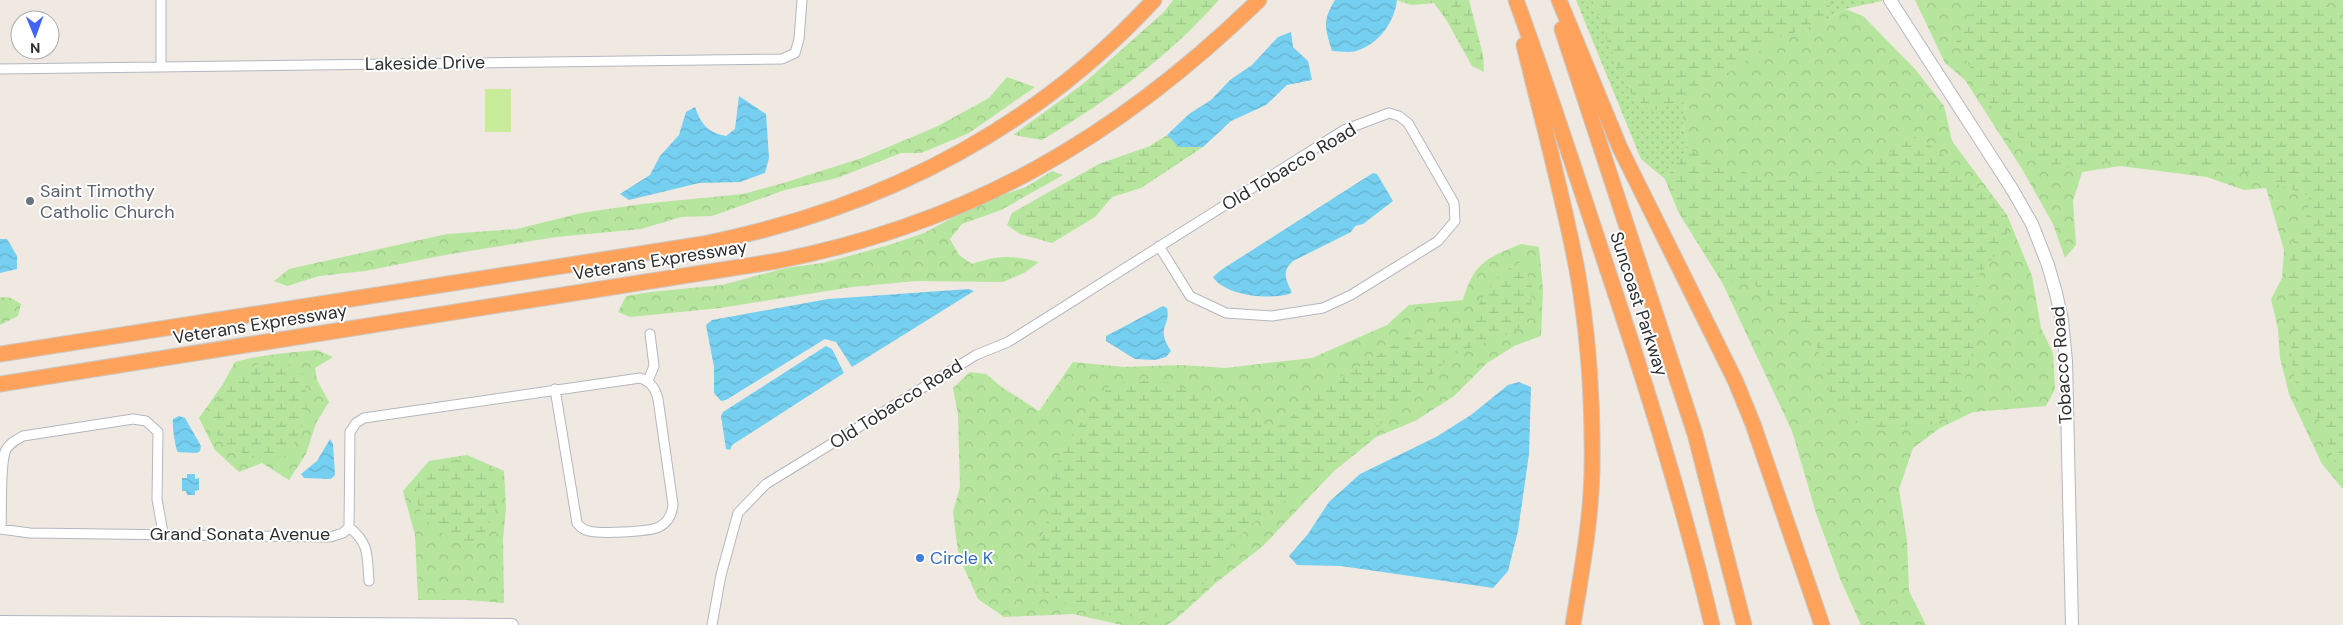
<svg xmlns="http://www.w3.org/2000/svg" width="2343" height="625" viewBox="0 0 2343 625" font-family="'DM Sans',sans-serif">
<defs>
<pattern id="grass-dots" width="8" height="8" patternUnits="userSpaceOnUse" patternTransform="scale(1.25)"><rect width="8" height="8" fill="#b6e59e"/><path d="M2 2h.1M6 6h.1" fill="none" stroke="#9dc588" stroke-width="1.8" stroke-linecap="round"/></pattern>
<pattern id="forest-crowns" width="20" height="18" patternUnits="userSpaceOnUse" patternTransform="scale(1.25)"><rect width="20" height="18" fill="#b6e59e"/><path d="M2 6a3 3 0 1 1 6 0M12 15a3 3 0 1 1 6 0" fill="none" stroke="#9dc588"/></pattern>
<pattern id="wetland-marsh" width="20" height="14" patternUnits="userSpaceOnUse" patternTransform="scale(1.25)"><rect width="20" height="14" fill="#b6e59e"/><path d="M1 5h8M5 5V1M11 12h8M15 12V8" fill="none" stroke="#9dc588"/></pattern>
<pattern id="water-waves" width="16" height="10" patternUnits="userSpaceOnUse" patternTransform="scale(1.25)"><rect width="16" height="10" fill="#75cff0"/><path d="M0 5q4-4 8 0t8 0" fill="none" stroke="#66b2ce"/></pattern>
</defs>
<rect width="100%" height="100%" fill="#efe9e1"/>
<path fill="url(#grass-dots)" d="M1576,0H1886L1845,9L1821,23L1776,39L1686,102L1682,119L1688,148L1665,179L1641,159Z"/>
<path fill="url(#forest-crowns)" d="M1915,0H2343V489L2322,464L2289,394L2280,358L2278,329L2271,299L2282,278L2284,250L2266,188L2244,190L2207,177L2120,166L2082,172L2073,201L2076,245L2065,258L2053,224L2022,169L1965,80L1945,63Z
M1845,9L1863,16L1915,69L1944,106L1952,141L2007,215L2032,276L2041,328L2053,353L2055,389L2046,406L1973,412L1940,428L1913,448L1899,489L1907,540L1909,591L1926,625H1861L1841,581L1816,513L1792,431L1722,282L1679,213L1665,179L1688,148L1682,119L1686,102L1776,39L1821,23Z
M1007,77L1035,87L969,133L921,153H901L837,178L785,190L712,216L681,217L641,229L556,237L445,255L365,271L319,276L287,286L274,281L289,269L447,234L517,229L581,213L642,204L743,194L780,184L862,158L936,127L989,98Z
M1052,171L1063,175L1001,210L962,224L950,239L959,255L972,264C997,255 1014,255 1039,262L1024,273L1003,282L916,281L852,287L720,308L630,317L618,312L626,296L651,292L722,285L786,268L823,263L889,245L924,233L984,201L1026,187Z
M1521,244L1539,247L1543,289L1541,336L1514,346L1487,363L1454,396L1415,421L1376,437L1333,472L1263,546L1217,582L1175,620L1167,625H1122L1073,614L1004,617L978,599L959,557L956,537L953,512L960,487L958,415L953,388L970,372L986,374L1003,388L1039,411L1073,362L1124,367L1181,365L1225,368L1312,358L1387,325L1409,305L1463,300C1474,262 1487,258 1521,244Z
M0,297L11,298L21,304L18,316L0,325Z
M317,350L333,357L315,368L317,380L329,402L316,423L306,454L289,480L262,463L239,472L215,450L199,418L223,384L235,362C262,354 289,353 317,350Z
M467,455L504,471L506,508L503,539L504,603L467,600H418L415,535L403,491L429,461Z"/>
<path fill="url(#wetland-marsh)" d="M1173,0H1219C1165,60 1110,99 1042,140L1013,135L1083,84L1164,12Z
M1397,0H1469L1483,55L1484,72L1472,66L1447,21L1434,3L1411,5Z
M1592,0H1833L1821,23L1776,39L1686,102L1650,111L1632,95L1608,43Z
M1981,0H2321L2343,21V474L2338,473L2323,427L2295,382L2291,355L2292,327L2286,286L2292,246L2299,226L2308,213L2309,196C2281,184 2250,177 2222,163L2211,171L2155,158L2109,161L2072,168L2043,166L2029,143L2004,128L1956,42Z
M1906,133C1915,138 1926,142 1934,148C1961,168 1981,194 2007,215V241L1979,275L1976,340L1956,410L1935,424L1881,428L1853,422L1831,399L1826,374L1816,344L1784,308L1751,282H1722L1679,213L1665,179L1688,148L1726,173L1753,174L1776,181L1819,173L1850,170L1867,160L1891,152Z
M1167,135L1179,147H1203L1141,188L1112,197L1095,217L1052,243L1020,234L1007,225L1012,213L1040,197L1099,164L1150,146Z
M1522,261L1532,287L1531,310L1517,331L1453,354L1358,446L1324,475L1259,518L1237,538L1186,608L1148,619L1075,608L1040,590L1026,569L1046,527L1052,486L1061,449L1110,385L1136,380L1171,383L1204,397L1241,407L1272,432L1297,412L1313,390L1352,371L1407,337L1439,327L1467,324L1485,294L1501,273Z
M264,361H284L304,375C309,416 308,421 286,456C267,460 238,456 224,442C217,435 211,425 205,417C226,390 232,374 264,361Z
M464,458L494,470L500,497L487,530L469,546C449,537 425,528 418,504C415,498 417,487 417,480L435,463Z"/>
<path fill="#c9ec9a" d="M485,89H511V132H485Z"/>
<path fill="url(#water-waves)" d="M1335,0H1397C1394,23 1379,44 1356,51C1349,53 1339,51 1332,51C1325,28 1322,21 1335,0Z
M1291,32L1293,47L1308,61L1312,80L1287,85L1266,105L1231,121L1203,147H1179L1167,135L1189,114L1211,100L1230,80L1252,65L1278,37Z
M739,96L766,114L769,158L765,173L740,182L699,183L629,200L620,194L650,175L660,156L679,135L686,112L695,107C701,124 708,133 726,136L735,129Z
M1373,173L1377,174L1393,201L1363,224L1355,226L1351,232L1293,261C1282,271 1285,279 1292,292L1289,294C1270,300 1225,296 1213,277L1221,270Z
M0,239H7L17,256V269L0,273Z
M969,289L974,291L852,367L836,342L825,339L726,400L721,401L714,393V367L706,325L712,320L828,299Z
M1163,306L1167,308C1171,327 1155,327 1171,351L1166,357L1155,360L1135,359L1106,341V336Z
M826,346L832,349L844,373L732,445L730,450L726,449L721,416L723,412Z
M1519,382L1531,387L1529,454L1518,531L1508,571L1493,588L1341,566L1297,565L1289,556L1308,534L1329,502L1360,474L1436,437L1471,415L1508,385Z
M179,416L185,418L201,446L200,451L197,453L178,452C175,448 172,424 173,419Z
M330,439L333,444L335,475L331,479L304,478L301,474L317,461Z
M187,474H195V479L199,478V490L195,491V495H187L186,491H182V478H187Z"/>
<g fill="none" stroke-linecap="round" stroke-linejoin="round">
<defs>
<path id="street" d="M161,0V67
M0,69L782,59L795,53L799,39L802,0
M648,381L654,366L650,334
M349,527C370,544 367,556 369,581
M0,529L30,533L330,537L343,533L349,527L350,432L356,423L364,418L640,378C651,382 655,388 658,399L673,505C672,514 669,522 659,527C648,532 601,534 589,531C584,530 580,527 577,523L555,389
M1,529C2,509 0,469 5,452C8,444 16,440 23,436L133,419L146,421L158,432L157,499L163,533
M712,625L721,575L738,513L766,484L976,355L1008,342L1344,130L1389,113L1399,116L1408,123L1454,203L1455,221L1438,241L1351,295L1323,308L1272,316L1226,313L1190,296L1159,246"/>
<path id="secondary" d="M1890,0L2012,189L2032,224L2048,265L2056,293L2062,320L2066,361L2072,625
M0,622L512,625"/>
<path id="highway" d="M1516,0C1548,87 1576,174 1605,262C1645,382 1683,502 1712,625
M1559,0L1620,148L1735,380L1753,424L1822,625
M1562,29L1695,434L1744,625
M1524,45C1542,120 1563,195 1577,270C1589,337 1593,404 1592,471C1591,522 1581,574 1573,625
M0,354L703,244C878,209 1032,132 1154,0
M0,384L777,261C971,223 1118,137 1259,0"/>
</defs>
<use href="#street" stroke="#b4b7c1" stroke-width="11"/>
<use href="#secondary" stroke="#b4b7c1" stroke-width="14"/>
<use href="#highway" stroke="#c9c9c9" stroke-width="17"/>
<use href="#street" stroke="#fff" stroke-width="9"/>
<use href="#secondary" stroke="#fff" stroke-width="12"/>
<use href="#highway" stroke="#ffa35c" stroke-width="15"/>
</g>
<circle fill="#6b7280" stroke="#fff" stroke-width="2" cx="30" cy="201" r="5"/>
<circle fill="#3f7fe0" stroke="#fff" stroke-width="2" cx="920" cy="558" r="5"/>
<g text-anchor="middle" stroke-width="4" stroke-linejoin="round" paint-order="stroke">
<g font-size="18" fill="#2e2e2e" stroke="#fff">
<text transform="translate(425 63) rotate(-1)" y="6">Lakeside Drive</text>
<text transform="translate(1289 167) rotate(-31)" y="6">Old Tobacco Road</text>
<text transform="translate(660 260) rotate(-9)" y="6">Veterans Expressway</text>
<text transform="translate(1639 304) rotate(72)" y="6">Suncoast Parkway</text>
<text transform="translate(260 324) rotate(-9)" y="6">Veterans Expressway</text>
<text transform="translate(2062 365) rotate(-94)" y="6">Tobacco Road</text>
<text transform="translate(896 404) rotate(-32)" y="6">Old Tobacco Road</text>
<text x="240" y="540">Grand Sonata Avenue</text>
</g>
<g font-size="18" fill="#5b616d" stroke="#fff" text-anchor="start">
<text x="40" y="197">Saint Timothy<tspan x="40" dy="21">Catholic Church</tspan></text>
</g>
<g font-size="18" fill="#366cbe" stroke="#fff" text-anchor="start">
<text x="930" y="564">Circle K</text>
</g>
</g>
<g transform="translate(35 35) rotate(179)"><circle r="24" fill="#ffffff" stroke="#ababab"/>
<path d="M0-4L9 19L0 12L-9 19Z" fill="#4264fb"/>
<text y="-8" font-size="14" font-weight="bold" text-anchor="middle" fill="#2e2e2e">N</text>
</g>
</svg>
